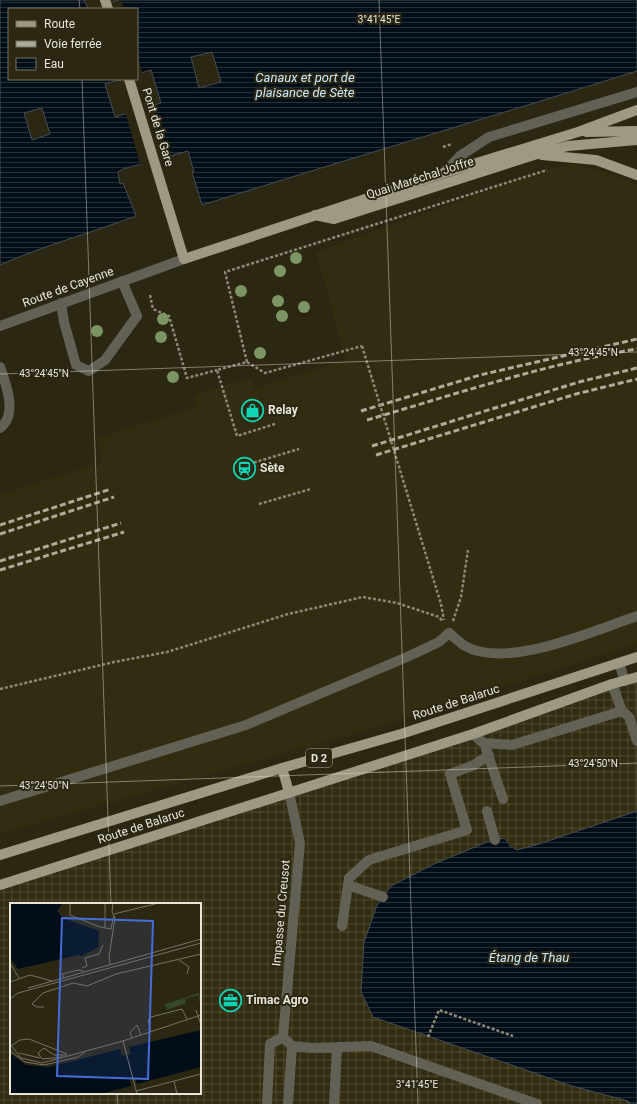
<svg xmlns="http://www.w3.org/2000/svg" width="637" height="1104" viewBox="0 0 637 1104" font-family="Roboto,sans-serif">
<defs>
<pattern id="industrial-grid" width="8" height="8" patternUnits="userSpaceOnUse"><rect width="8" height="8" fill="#322d10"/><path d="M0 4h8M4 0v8" fill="none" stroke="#504b32"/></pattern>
<pattern id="water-rules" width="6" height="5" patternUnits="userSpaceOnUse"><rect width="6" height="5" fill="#010e18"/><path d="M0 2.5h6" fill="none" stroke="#263139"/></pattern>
</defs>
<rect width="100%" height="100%" fill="#2b2712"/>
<path fill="#322d10" d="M572,164L612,174L637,185V644L388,724L0,834V494L103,462L97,438L197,407L194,395L251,378L255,388L346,360L316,252L550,169Z"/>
<path fill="url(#industrial-grid)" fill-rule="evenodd" d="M637,677V811L539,844L517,850L505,838L487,842L434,864L391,886L361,992L373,1017L572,1086L628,1101L630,1104H0V890ZM11,904H200V1093H11Z"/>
<path fill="url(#water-rules)" stroke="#464e52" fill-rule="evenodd" d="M0,0H84L88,9H9V79H122L105,84L115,117L161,103L151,70L137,74V9H90L119,0H637V71C492,117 347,159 202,205L192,172H194L188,151L123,169L118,172L120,184L123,183L136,216C91,233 45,245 0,265ZM212,52L221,82L199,88L191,57ZM42,108L50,134L32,140L24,113Z
M637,811V1104H630L628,1101L572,1086L373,1017L361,992L364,942L377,905L391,886L434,864L487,842L505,838L510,846L517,850L539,844Z"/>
<path fill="#2b2712" d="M121,0L124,9H95L94,7Z
M137,55L143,75L137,76Z
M151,104L167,159L141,167L125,112Z"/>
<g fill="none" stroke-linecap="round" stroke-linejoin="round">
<path stroke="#8d8979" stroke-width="2.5" stroke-dasharray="3 2" stroke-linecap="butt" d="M443,147L452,144
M150,295L153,309L169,316L187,378L217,370
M247,362L265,373L362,346
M275,424L237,436L217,370L247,362L225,272L547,170
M249,464L299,449
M259,504L311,489
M441,604L444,620
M453,621L461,597L468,550
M0,689L114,662L167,652L288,614L363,597L397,603L439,617L443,622
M428,1037L439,1010L513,1036"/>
<path stroke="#636056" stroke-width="10" d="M444,173L460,156L489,137L637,92
M61,303L64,322L76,365L89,371L105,360L137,316L122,281
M0,326L184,259
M0,367C6,384 18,415 0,428
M619,663L625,681
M622,711L629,717L637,741
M473,734L483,743L512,745L622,711L612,684
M486,749L503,799
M0,801L246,725L407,657L439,642L449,633C454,637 459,642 465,646C507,670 595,630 637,616
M487,811L495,840
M348,885L383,897
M342,926L349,878L369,860L467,830L450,774L474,765L489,755
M283,1037L292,1046L312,1048L371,1046L537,1104
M283,1037L300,843L289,792
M267,1104L270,1044L283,1037
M288,1104L292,1046
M334,1104L337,1048"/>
<path stroke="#9f9984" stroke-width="10" d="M105,0L108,9
M129,79L184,259L444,173L578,132L637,110
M586,132L637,131
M542,155L596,160L637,175
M315,215L334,219L534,155L568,146L637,140
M282,768L289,792
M0,855L282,768L401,734L637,657
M0,885L473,734L612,684L637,677"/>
<path stroke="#aeaa9c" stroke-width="3" stroke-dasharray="6 3" stroke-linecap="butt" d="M361,411L480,375L637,339
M367,420C456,394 545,364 637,349
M372,446L579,382L637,368
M376,455L576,394L637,379
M0,525L111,489
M0,534L114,497
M0,561L121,523
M0,570L124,532"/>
<path stroke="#8d8979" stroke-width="2.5" stroke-dasharray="3 2" stroke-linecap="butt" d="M362,346L441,604"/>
</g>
<g fill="#7b9664">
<circle cx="296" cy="258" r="6"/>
<circle cx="280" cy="271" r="6"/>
<circle cx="241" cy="291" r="6"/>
<circle cx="278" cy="301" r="6"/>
<circle cx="304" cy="307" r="6"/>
<circle cx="282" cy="316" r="6"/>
<circle cx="163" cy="319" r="6"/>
<circle cx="97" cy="331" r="6"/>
<circle cx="161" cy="337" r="6"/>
<circle cx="260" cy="353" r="6"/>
<circle cx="173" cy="377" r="6"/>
</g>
<path fill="none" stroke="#e8e5d9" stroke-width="1" stroke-opacity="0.45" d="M79,0L80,9M379,0L418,1104M82,79L111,904M0,374L637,352M0,786L637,763M117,1093L118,1104"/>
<defs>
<symbol id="shop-ring" viewBox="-11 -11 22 22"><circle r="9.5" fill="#2b2712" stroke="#10d5b4" stroke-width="1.5"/><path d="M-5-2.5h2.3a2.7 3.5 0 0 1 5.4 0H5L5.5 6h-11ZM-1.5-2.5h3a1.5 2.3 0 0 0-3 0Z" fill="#10d5b4"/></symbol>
<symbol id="station-ring" viewBox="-11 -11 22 22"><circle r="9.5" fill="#2b2712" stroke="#10d5b4" stroke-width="1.5"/><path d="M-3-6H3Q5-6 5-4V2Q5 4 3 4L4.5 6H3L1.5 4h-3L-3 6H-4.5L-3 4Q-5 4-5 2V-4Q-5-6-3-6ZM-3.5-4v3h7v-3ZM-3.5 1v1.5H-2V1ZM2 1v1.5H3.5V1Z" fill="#10d5b4"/></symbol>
<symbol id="office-ring" viewBox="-11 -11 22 22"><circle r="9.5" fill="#2b2712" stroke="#10d5b4" stroke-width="1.5"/><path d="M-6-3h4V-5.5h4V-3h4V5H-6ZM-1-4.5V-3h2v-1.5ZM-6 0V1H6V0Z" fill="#10d5b4"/></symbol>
</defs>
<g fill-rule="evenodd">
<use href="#shop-ring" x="240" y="398" width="25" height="25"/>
<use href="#station-ring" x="232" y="456" width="25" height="25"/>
<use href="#office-ring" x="218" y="988" width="25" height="25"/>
</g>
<g text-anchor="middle" stroke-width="4" stroke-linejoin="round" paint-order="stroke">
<rect fill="#2b2712" stroke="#afac9d" stroke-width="1" x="306" y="749" width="26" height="18" rx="3"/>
<g font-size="11" font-weight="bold" fill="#e8e5d9">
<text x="319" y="762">D 2</text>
</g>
<g font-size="12" fill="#e8e5d9" stroke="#2b2712">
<text transform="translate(158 127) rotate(73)" y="4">Pont de la Gare</text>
<text transform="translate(420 178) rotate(-18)" y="4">Quai Maréchal Joffre</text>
<text transform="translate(68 287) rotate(-20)" y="4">Route de Cayenne</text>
<text transform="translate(456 702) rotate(-18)" y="4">Route de Balaruc</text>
<text transform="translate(141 826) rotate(-18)" y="4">Route de Balaruc</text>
<text transform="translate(281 913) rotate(-85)" y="4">Impasse du Creusot</text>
</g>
<g font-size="12" font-weight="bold" fill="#e8e5d9" stroke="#2b2712" text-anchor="start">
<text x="268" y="414">Relay</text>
<text x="260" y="472">Sète</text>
<text x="246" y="1004">Timac Agro</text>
</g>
<g font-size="13" font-style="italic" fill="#c8e8fc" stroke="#2b2712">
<text x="305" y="82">Canaux et port de<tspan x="305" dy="15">plaisance de Sète</tspan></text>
<text x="529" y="962">Étang de Thau</text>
</g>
</g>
<g transform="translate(10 903)">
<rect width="191" height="191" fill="#2b2712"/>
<path d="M189,90L191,105L188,92L175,96L176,100L157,107L155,101Z" fill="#34472b"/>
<path d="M0,0H53L47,8L53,15L89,28L88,44L72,53L68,52L8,66L0,55ZM191,127V164L127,181L125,174L120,176L121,183L91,191H0L1,151L16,162L39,164L110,146L112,153L121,151L119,144Z" fill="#010e18"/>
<path fill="none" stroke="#777362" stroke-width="1" d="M60,0V12L90,24L102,26M104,11L149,0M95,24V0M101,25L104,13M169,57L179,64L177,71M0,60L9,75M100,61L99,54L105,15L102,9L103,0M72,65L77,63L75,55L89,51L93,42M54,75L52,71L68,67L74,68M0,79L20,72L42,78M18,85L191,36M0,96L8,90L191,40M34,104H27L22,101L33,90L63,80L77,83L106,71L191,51M186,107L191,122M141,129L138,117L141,114L172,106L177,116M122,135L120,130L127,122L131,132M113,138L191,112M0,141L11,155L32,160L113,138L127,191M1,143L10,137L19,136L57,151M0,148L15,159L34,162L68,154L75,149M9,150L30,155M53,154L32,156L28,150L34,145L44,152H57M164,178L167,191M126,188L191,171"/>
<path fill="#466cd8" fill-opacity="0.15" stroke="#466cd8" stroke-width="2" d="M52,15L143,18L138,176L47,173Z"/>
<rect width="191" height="191" fill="none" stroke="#e8e5d9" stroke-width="2"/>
</g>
<g font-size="10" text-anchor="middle" fill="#e8e5d9" stroke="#2b2712" stroke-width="4" stroke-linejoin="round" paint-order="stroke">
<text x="379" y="23">3°41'45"E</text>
<text x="593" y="356">43°24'45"N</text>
<text x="44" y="377">43°24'45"N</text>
<text x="593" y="767">43°24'50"N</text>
<text x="44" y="789">43°24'50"N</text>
<text x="417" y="1088">3°41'45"E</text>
</g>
<rect x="8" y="8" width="130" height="72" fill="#2b2712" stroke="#777362"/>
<rect x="16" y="21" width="20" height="6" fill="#9f9984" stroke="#777362"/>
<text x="44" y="28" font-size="12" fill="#e8e5d9">Route</text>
<rect x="16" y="41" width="20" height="6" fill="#aeaa9c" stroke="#777362"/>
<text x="44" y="48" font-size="12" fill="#e8e5d9">Voie ferrée</text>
<rect x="16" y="58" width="20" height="12" fill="url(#water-rules)" stroke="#777362"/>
<text x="44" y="68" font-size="12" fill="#e8e5d9">Eau</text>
</svg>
